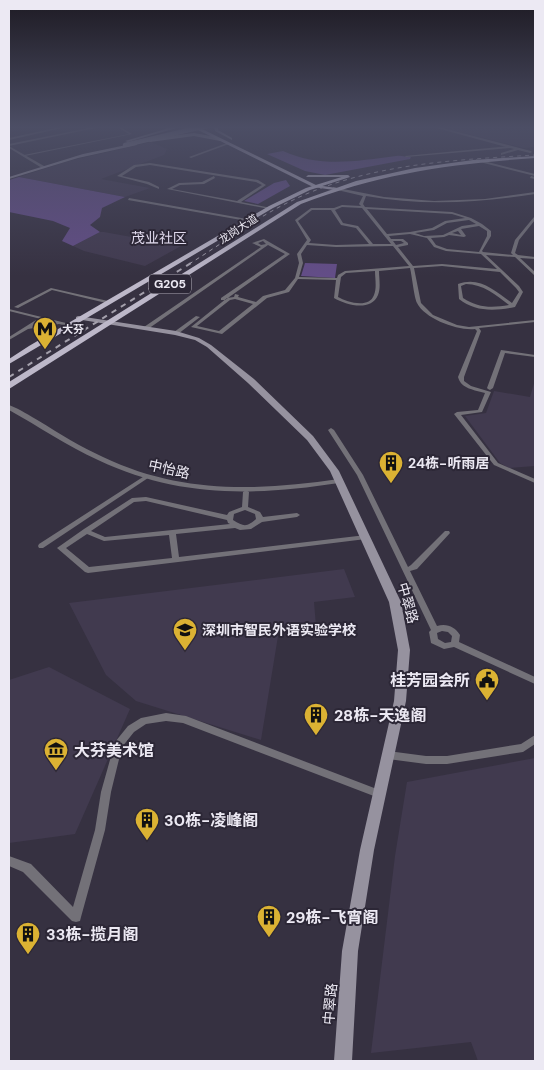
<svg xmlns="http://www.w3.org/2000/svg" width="544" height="1070" viewBox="0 0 544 1070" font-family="'DM Sans','Noto Sans SC',sans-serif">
<rect width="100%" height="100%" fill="#363141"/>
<path fill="#413a4f" d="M436,126H535V147L524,148Z
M151,142L167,149L164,155L101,179L150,188L125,197L19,177L69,161Z
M100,232H104L181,246L145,266L84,251L73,246Z
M535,380V466L509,468L500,463L465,416L486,413L494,391L530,397Z
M344,569L355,597L314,602L316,626L280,624L261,740L136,701L106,675L69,603Z
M49,667L130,709L75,834L9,843V680Z
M535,758V1061H478L471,1042L371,1053L395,856L407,782Z"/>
<path fill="#634d87" d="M283,151C320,168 357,161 396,156C401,155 406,157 411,157L410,159L325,175L305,171L267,154Z
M19,177L125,197L102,208L100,217L90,225L100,232L73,246L62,241L70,228L53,221L9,212V180Z
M286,180L290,186L258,204L244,201L274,183Z
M305,263L337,264L335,278L301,276Z"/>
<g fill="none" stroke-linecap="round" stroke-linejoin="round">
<path fill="#737178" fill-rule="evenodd" d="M65,126H71L9,140V138Z
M99,126H105L9,146V144Z
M116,126H119L132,134L25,156L24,155L129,134Z
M227,143L229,144L191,158L189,157Z
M511,146L510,148L406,157L405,156Z
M150,163L258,180L266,185L241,202L271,208L269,209L167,189L179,183L202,182L214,176L215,178L204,184L180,185L172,189L237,201L262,185L256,182L150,165L136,167L122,176L149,182L159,187V189L147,184L117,176L134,165Z
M531,176L535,177V179L530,178Z
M333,187L384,197L434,201L485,199L535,192V194C478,203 422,206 366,196L363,204L365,207L452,212L471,218L482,224L491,231V236L482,251L483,252L513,255L511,253L515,240L534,217H535V220L519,240L515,253L518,255L535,257V259L520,258L535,272V275H534L515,257L486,255L519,286L523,292L515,307C495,311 475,312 459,299L458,284C480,276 495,291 512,303L519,292L516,288L500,272L442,266L414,268L421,303L433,315L457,325L469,327L535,320V322L479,328L481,331L464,377V381L471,386L491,392L482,412L461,415L498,463L535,479V483L494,465L454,414L457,412L478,410L485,393C475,390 461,389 458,377L477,331L475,329C458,331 425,319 417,303C414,297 412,276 410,268L379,271C379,278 381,288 378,295C371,312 346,305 334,298L336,280L298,279L289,292L267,298L222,334L191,327L227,298L234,297L235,294L239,295L238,297L256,302L263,296L285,290L295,278L299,263L297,254L307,240L295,220L311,208H334L342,205L361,206L359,204L363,196L333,189ZM342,207L362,208L391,244H373L358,226L343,223L335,210ZM367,209L452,214L465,218L445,221L432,228L410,232L387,234ZM312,210H331L341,225L356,228L369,244L336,245L309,243L311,240L298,221ZM469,220L476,224L462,226L443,235L424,236L415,233L434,230L447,223ZM479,226L487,231V236L479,252L447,249L436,245L431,238L444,237L449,235L464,237L466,236L461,229ZM458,231L461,235L452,233ZM410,234L427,238L434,247L446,251L481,254L497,269L442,264L413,266L398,247L408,245V243L403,239H391L389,236ZM393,241H401L404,243L396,245ZM307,245L336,247L393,246L409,266L345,271L338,275L337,278L299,277L303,263L301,254ZM375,271C375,278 377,288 374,295C369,309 347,302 338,297L341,277L346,273ZM466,284C483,284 496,295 509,305C492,308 478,308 463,298L461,286ZM235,299L253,304L219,331L197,326L230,300Z
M129,198L247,219L249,220L247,221L128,200Z
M264,239L290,254L225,300H221V298L285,254L268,245L148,329H144V327L261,247L252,243ZM263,241L266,244L261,245L258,243Z
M51,288L108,301V302L106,303L52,290L18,308L14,307Z
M9,309L70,324V325L68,326L59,324L28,329L9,340V337L36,320L40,321L33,326L53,322L9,311Z
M196,316L200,317L178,334H174V332Z
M501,350L535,355V357L505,353L493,388L490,390L488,389L487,388Z
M331,428L334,430L363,475L408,567L411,565L445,531H449L450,533L417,569L410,571L437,626C447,623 455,627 460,635L459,642L535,677V684L454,647L444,649L431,643L429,632L431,630L357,475L328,430ZM442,631L448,632L452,636L451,642L445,643L438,639L437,633Z
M146,475L148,476L149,477L148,478L43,548H39L38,546L39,544Z
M246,490L249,492L248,507L260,512L263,517L297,513L300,515L297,517L262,522L251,529L240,530L235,528L176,534L179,557L366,535L369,537L366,539L88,573L85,572L57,548L84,529L132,498L146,497L227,515L229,512L242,507L243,492ZM146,501L227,520L228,523L230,524L105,537L91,531L134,502ZM245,510L255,514L256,519C247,527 244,527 233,520L234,514ZM87,534L104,541L169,535L172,558L89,567L66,548Z
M166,713L186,716L382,791L384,794L382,797L379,798L183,723L166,721L146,724L134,732L122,747L111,792L105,830L81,917L80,921L76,922L72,921L23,872L9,866V856L31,864L73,907L95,830L101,792L115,742L128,726L141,718Z
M535,735V744L523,752L447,764H426L388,759L385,758L383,755L385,752L388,751L426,756H447L521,744Z"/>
<path fill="#737178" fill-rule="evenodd" d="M435,126L531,151L532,152L530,153L518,150L501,155V153L514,149L429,126Z
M9,146L44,166L45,167L42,168L9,148Z
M476,159L535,174V176L476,161Z
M9,405C20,409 30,416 39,421C60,434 81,447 103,457C181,494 256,491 339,479L343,481L339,483C253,496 179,498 98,460C67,446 38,426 9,410Z"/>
<path fill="#96929f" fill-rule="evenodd" d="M176,126H183L128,142L125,141Z
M214,126H218V130L232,138V140L215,131Z
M194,133L211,136L222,140L220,141L194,136L150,142L148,141L177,135Z
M136,143L137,145L78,158L9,179V177L83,154Z
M78,316L176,331L199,338L211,345L254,379L313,436L339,471L401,602L410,650L406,701L374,850L358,951L352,1061H334L342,951L360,850L394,701L398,650L389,602L330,471L307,440L248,383L207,347L195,340L175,335L76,319V317Z"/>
<path fill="#b1acbc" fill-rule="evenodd" d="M190,126H196L316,185L337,188L334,190L313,187Z
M308,175H347L349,176L347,177H306Z"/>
<path fill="#bdb8c9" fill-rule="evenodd" d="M535,156V158C450,164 381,173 301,204L9,389V382L297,202L356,181L415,168L473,160Z
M348,175L350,177L310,190L273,208L9,364V359L29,346L269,206L306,188Z"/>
<path stroke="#a4a0ac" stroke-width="1" stroke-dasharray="4 4" stroke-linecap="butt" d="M189,264C222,244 254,219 289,202C365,164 452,160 535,155"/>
<path stroke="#a4a0ac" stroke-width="2" stroke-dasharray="5.5 5.5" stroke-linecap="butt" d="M9,377L191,263"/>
<path stroke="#96929f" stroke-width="4.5" d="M125,145L206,126"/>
</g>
<linearGradient id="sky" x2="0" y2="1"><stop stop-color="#1e1b24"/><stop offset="0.46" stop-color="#4c4e65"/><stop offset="1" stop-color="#4c4e65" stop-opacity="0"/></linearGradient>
<rect width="544" height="276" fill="url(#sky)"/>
<defs>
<symbol id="metro-pin" viewBox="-11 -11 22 30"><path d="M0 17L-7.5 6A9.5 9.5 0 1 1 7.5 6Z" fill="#dbb233" stroke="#2c2736"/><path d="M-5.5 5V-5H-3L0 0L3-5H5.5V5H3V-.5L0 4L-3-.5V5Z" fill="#111"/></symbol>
<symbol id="building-pin" viewBox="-11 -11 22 30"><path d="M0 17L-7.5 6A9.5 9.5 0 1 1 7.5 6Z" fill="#dbb233" stroke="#2c2736"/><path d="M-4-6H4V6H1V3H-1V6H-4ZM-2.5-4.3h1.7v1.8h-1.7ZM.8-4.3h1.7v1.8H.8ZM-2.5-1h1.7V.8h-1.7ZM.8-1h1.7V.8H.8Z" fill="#111"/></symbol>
<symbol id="school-pin" viewBox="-11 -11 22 30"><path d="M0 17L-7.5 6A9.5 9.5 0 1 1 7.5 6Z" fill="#dbb233" stroke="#2c2736"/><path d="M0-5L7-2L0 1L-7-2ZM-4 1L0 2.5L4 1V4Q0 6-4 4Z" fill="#111"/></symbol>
<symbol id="civic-pin" viewBox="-11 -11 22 30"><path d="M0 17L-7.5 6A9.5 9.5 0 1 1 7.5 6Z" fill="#dbb233" stroke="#2c2736"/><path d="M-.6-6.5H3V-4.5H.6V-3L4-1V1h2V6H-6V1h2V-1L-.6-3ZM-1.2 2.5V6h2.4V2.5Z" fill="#111"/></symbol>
<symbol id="museum-pin" viewBox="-11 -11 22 30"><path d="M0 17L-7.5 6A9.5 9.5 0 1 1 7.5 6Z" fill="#dbb233" stroke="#2c2736"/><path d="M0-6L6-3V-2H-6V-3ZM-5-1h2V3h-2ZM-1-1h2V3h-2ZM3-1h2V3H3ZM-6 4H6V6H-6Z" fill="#111"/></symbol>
</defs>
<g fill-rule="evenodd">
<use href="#metro-pin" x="31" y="315" width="28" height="38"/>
<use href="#building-pin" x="377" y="449" width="28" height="38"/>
<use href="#school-pin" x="171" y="616" width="28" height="38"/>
<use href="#civic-pin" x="473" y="666" width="28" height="38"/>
<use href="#building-pin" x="302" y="701" width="28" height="38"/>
<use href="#museum-pin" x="42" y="736" width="28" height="38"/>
<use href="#building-pin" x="133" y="806" width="28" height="38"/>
<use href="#building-pin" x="255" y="903" width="28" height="38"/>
<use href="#building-pin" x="14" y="920" width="28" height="38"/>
</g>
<g text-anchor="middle" stroke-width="4" stroke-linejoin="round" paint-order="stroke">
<g font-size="11" fill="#ece9f3" stroke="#2c2736">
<text transform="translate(238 229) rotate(-33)" y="4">龙岗大道</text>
</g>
<g font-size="11" font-weight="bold" fill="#ece9f3" stroke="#2c2736" text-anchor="start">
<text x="62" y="333">大芬</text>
</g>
<rect fill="#2c2736" stroke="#b2afba" stroke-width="1" x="149" y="274.5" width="42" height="19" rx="4"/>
<g font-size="12" font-weight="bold" fill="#ece9f3">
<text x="170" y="288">G205</text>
</g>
<g font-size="14" fill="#e1daee" stroke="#2c2736">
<text x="159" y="243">茂业社区</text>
</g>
<g font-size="14" font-weight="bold" fill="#ece9f3" stroke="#2c2736" text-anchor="start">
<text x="408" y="468">24栋-听雨居</text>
<text x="202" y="635">深圳市智民外语实验学校</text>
</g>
<g font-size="14" fill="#ece9f3" stroke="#2c2736">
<text transform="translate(169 469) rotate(13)" y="5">中怡路</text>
<text transform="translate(408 603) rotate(74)" y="5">中翠路</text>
<text transform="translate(330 1004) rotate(-85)" y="5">中翠路</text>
</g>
<g font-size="16" font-weight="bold" fill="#ece9f3" stroke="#2c2736" text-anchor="start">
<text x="470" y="686" text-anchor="end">桂芳园会所</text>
<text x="334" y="721">28栋-天逸阁</text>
<text x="74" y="756">大芬美术馆</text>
<text x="164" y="826">30栋-凌峰阁</text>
<text x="286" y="923">29栋-飞宵阁</text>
<text x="46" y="940">33栋-揽月阁</text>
</g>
</g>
<rect width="544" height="1070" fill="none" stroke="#ece9f3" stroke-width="20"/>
</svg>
